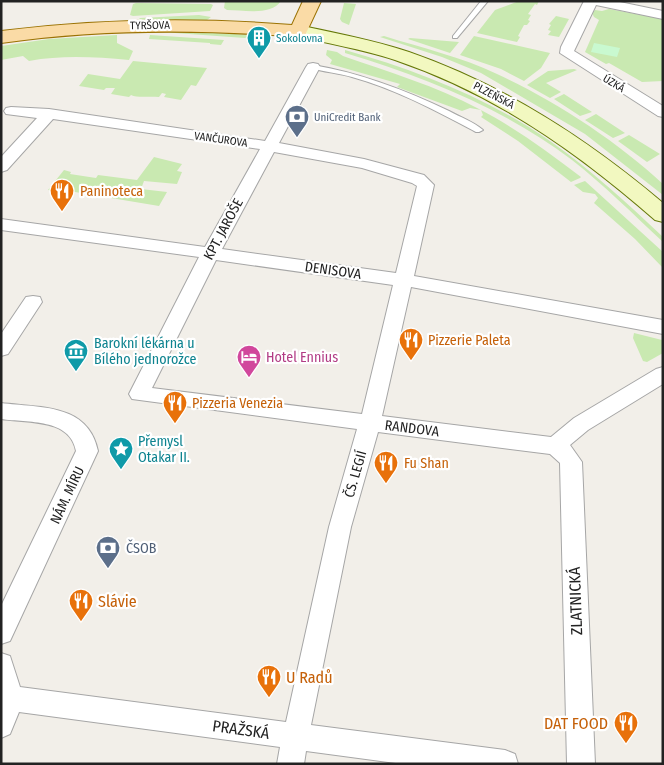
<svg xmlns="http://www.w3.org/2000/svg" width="664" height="765" viewBox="0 0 664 765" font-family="'Fira Sans Condensed',sans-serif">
<rect width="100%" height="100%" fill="#f2efe9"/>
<path fill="#c9e9b1" d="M225,1H281C271,16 243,10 227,10L224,8Z
M519,1H539L537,5L535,4L528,14L531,15L528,20L530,21L527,25H524L518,36L520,37L517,42L477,33L495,10Z
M136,3L211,4L213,5L210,11L133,16L130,15L133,4Z
M344,3L356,4L349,25L342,22L340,19Z
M609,9L663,19V81L642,82L609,63L606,64L585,52L599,20L594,17L592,13L595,10L602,11Z
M199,15L211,17L207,20H138L140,18Z
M556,16L569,19L559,37L548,35L551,31L548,30L551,25L549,24Z
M161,32H200L251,35L245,38Z
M117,35V43L133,51L129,60C95,57 62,55 29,61L23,56L1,60V46L49,39Z
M150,35L224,40L221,45L210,44V43L149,39Z
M384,36C422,48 462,57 497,74C554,100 617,141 663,184V195L585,134L481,73L442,57L380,37Z
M474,36L550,53L541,68L524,81L501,69L460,55Z
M410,38L459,42L450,53L408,39Z
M327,50L337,52L343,56C389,72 436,86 479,109C516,128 548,152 581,177L580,178L571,182L518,141L481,117L483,115L481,110L470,108L462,111L397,87L400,84L330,64L332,60L326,55Z
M345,50C416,70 488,98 550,141C590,169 627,203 663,237V242C633,214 604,185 572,160C505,109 425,77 345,53Z
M133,61L207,68L196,86L191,85L181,100L164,97L166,94L162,93L159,97C148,96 137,98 131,95L129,97L111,94L115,88H106L104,90L79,86L88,74L120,79Z
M574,69L577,70L546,83L561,92L550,98L527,85L548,71Z
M564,94L592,112L580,116L554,99Z
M596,114L625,133L613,138L585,120Z
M629,135L660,154L647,162L618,141Z
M154,157L182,164L177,171L182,172L177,184L144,181L141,189L167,192L159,206L69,191L61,200H56L59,192L48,190L64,170L71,172L70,174L96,178L98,175L137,180Z
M585,181L663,252V268L635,239L594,203L598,198L595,194L583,192L574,185Z
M634,333L662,340L663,353L647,362L643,361L633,338Z"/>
<path fill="#c9f9d0" d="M594,43L620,48L617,57L591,52Z"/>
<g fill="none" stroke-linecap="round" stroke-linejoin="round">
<defs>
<path id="lane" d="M481,1H488L457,38H453V36Z
M313,65C361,73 405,90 449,111C460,117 474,122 483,130L479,132H476C436,111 396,89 352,77C338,73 324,72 311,68L309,67Z"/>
<path id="street" d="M584,1H615L663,11V19L596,5L574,51L663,106V117L658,116L560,53L561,47Z
M313,63L318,64L320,67L279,143L364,159L424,175L434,185L414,276L663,320V334L411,287L382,416L551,437L574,418L656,369L663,367V384L588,430L570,445L582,462L595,764H567L560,463L550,454L378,432L351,527L311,725L505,750L515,754L518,764H403L306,751L304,764H277L280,747L19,712L10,734L1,738V653L10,656L20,687L286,722L329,527L357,429L132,399L129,394L199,257L1,230V219L205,247L260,149L53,119L7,170L1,172V157L37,118L6,114L4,111L6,108L11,107L49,109L265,141L306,67L308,64ZM274,152L362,168L412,183L417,186L396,273L222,249ZM216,260L393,285L362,414L152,388Z
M33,296L40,297L42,302L8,354L1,356V334L26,297Z
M1,403C40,408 88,403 98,451L10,641L1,644V606L76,451C70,418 28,423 1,419Z"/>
<path id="secondary" d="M298,25C335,33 373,40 409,52C504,85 586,138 663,203V222L655,220C576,151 495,94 395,60C361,49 326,43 291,35L289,31L291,27Z"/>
<path id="primary" d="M303,1H321L307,31L305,35L298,37C198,29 100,29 1,43V31C98,19 194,17 292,25Z"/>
</defs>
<use href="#lane" stroke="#a6a6a6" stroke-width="2"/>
<use href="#street" stroke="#a6a6a6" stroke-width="2"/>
<use href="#secondary" stroke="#667908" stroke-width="2"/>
<use href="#primary" stroke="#9b7304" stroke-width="2"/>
<use href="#lane" fill="#fff" fill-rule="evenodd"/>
<use href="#street" fill="#fff" fill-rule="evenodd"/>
<use href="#secondary" fill="#f2f8c0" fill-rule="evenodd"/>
<use href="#primary" fill="#fadba6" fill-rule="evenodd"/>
</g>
<defs>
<symbol id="building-pin" viewBox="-11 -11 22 30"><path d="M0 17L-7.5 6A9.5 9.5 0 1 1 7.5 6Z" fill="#0f9aa8" stroke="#fff"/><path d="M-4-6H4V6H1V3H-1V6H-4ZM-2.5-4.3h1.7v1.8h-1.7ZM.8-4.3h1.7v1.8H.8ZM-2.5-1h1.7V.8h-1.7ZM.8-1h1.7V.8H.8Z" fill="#fff"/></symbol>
<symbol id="bank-pin" viewBox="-11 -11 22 30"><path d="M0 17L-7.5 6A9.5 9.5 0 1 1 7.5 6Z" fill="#5c6f8a" stroke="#fff"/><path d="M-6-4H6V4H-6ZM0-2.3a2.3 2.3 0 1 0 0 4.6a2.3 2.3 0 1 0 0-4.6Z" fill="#fff"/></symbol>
<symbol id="restaurant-pin" viewBox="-11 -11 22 30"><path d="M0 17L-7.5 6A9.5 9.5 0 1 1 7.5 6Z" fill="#e8710a" stroke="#fff"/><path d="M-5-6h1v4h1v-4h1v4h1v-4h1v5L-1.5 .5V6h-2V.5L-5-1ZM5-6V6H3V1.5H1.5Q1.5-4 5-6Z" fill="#fff"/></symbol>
<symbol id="museum-pin" viewBox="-11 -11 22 30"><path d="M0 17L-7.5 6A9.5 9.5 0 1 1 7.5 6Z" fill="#0f9aa8" stroke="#fff"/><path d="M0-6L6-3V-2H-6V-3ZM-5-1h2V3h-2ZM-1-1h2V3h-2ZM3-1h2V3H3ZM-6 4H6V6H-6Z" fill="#fff"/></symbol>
<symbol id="hotel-pin" viewBox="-11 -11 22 30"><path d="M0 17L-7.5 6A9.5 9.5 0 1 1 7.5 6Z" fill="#d1479c" stroke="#fff"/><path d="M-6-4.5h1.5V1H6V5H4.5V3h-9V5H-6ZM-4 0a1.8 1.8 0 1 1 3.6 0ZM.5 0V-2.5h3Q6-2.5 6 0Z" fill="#fff"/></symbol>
<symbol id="sight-pin" viewBox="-11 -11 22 30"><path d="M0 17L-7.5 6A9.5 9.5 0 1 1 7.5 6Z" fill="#0f9aa8" stroke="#fff"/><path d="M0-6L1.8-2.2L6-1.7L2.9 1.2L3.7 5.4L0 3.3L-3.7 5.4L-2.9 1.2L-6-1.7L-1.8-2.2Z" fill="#fff"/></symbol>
</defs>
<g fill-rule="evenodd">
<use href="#building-pin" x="245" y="24" width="28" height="38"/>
<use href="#bank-pin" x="283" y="103" width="28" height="38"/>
<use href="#restaurant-pin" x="48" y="177" width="28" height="38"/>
<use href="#restaurant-pin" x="397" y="326" width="28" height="38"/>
<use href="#museum-pin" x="62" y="337" width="28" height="38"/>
<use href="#hotel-pin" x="235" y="343" width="28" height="38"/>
<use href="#restaurant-pin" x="161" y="389" width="28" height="38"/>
<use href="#sight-pin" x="107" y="435" width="28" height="38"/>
<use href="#restaurant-pin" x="372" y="449" width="28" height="38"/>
<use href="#bank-pin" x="94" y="534" width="28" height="38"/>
<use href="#restaurant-pin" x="67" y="587" width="28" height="38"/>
<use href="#restaurant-pin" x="255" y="663" width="28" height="38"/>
<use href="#restaurant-pin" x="612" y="709" width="28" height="38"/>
</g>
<g text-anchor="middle" stroke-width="4.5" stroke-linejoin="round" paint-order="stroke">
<g font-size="11" fill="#222" stroke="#fff">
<text transform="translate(150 25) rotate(-1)" y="4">TYRŠOVA</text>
<text transform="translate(614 83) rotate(31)" y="4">ÚZKÁ</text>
<text transform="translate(494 95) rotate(28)" y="4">PLZEŇSKÁ</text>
<text transform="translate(221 139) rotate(8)" y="4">VANČUROVA</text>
</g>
<g font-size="11" fill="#0d838f" stroke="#fff" text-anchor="start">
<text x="276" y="42">Sokolovna</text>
</g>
<g font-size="11" fill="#4e5e75" stroke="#fff" text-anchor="start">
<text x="314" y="121">UniCredit Bank</text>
</g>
<g font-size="14" fill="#c56008" stroke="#fff" text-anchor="start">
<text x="80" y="196">Paninoteca</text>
<text x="428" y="345">Pizzerie Paleta</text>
<text x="192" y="408">Pizzeria Venezia</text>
<text x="404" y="468">Fu Shan</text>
</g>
<g font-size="14" fill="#222" stroke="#fff">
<text transform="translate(223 229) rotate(-62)" y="5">KPT. JAROŠE</text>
<text transform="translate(333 270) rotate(8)" y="5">DENISOVA</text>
<text transform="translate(412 428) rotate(7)" y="5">RANDOVA</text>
<text transform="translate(355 474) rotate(-74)" y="5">ČS. LEGIÍ</text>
<text transform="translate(67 495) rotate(-65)" y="5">NÁM. MÍRU</text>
</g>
<g font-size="14" fill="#0d838f" stroke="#fff" text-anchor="start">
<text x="94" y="348">Barokní lékárna u<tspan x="94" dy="16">Bílého jednorožce</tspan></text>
<text x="138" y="446">Přemysl<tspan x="138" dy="16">Otakar II.</tspan></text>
</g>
<g font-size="14" fill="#b23c85" stroke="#fff" text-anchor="start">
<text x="266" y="362">Hotel Ennius</text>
</g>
<g font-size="14" fill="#4e5e75" stroke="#fff" text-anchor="start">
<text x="126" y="553">ČSOB</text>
</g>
<g font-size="16" fill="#c56008" stroke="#fff" text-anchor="start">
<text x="98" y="607">Slávie</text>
<text x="286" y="683">U Radů</text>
<text x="608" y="729" text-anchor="end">DAT FOOD</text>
</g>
<g font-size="16" fill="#222" stroke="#fff">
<text transform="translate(575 601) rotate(-92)" y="6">ZLATNICKÁ</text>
<text transform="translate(241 729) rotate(8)" y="6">PRAŽSKÁ</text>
</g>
</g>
<rect width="664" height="765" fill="none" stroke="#222222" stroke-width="5"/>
</svg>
